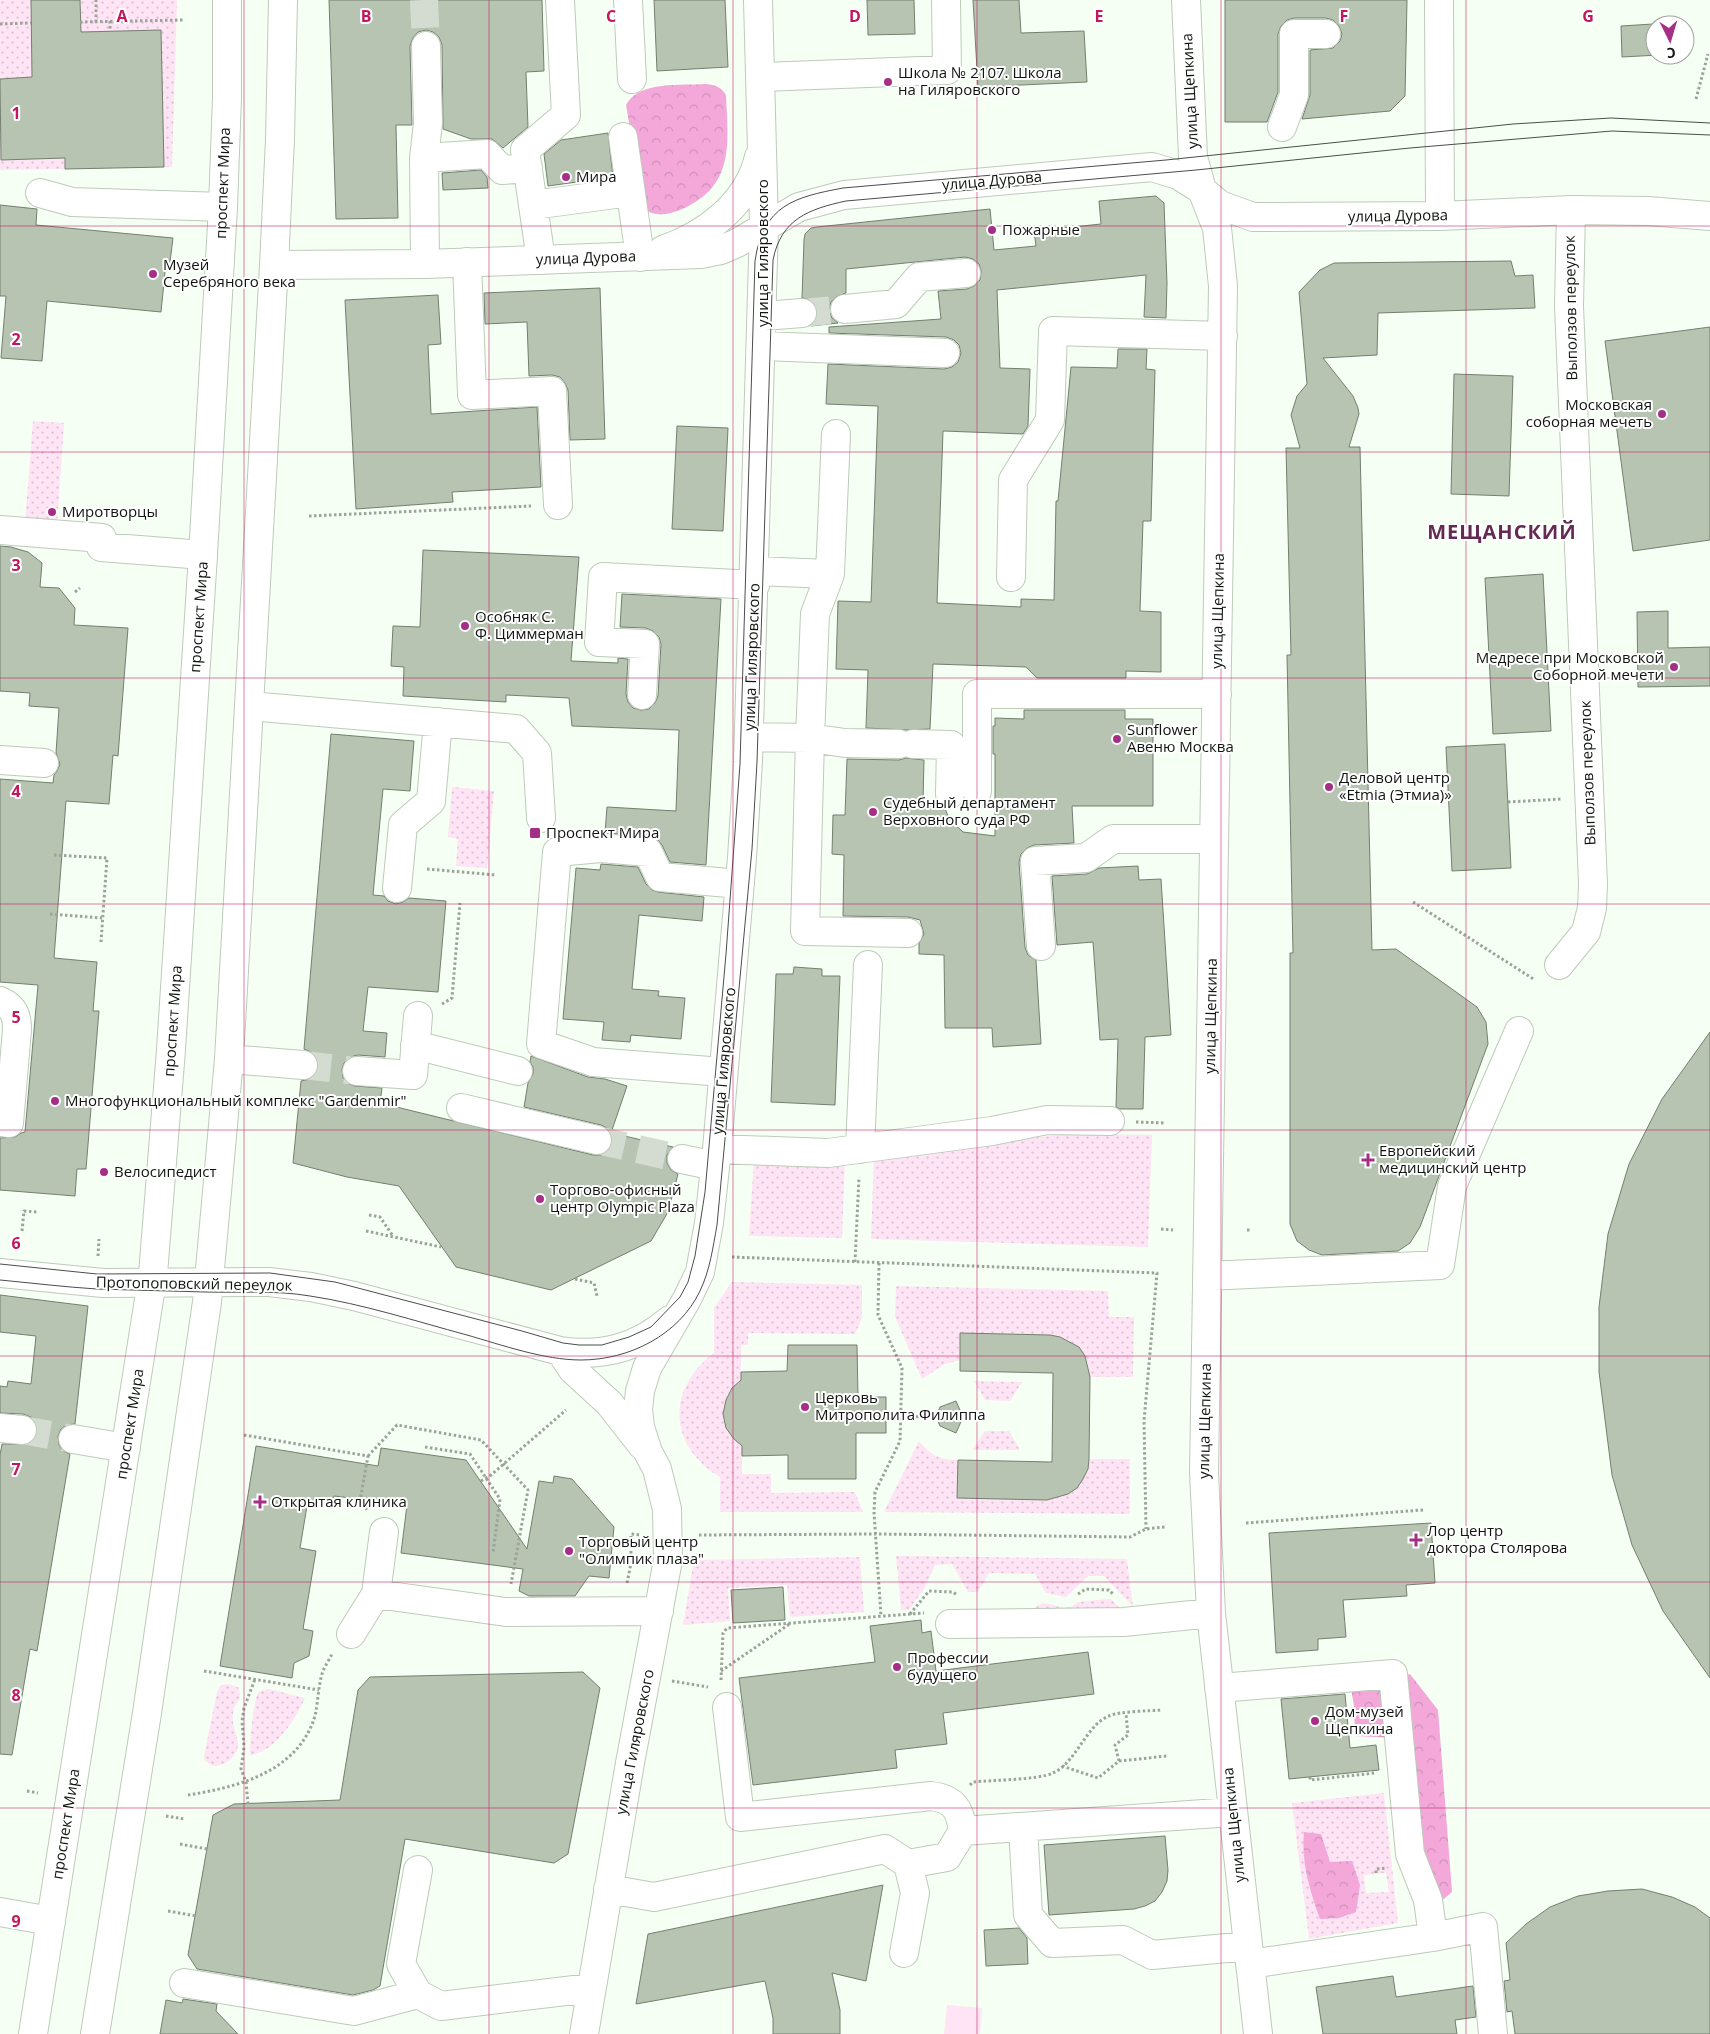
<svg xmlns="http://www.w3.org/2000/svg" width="1710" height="2034" viewBox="0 0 1710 2034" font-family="'Open Sans',sans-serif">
<defs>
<pattern id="grass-dots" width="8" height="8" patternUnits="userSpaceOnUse" patternTransform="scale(1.25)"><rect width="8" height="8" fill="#fee4f4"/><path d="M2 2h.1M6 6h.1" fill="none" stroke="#d9c3d0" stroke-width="1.8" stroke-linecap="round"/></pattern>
<pattern id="forest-crowns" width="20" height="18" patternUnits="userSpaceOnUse" patternTransform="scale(1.25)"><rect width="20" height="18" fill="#f3a8d9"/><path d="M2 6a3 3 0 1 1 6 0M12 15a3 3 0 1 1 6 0" fill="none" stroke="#cf90b9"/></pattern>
</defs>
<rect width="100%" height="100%" fill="#f6fff4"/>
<path fill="url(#grass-dots)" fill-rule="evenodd" d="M0,0H177L172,167L0,170Z
M33,421L64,423L57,525L25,523Z
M452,787L494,791L487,868L456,866L458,839L448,837Z
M1072,1134L1152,1135L1148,1247L871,1239L874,1156L943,1146Z
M754,1159L845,1160L842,1238L749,1236Z
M732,1282L862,1285V1318L855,1334L748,1333V1345H741V1380C718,1400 718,1426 742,1446V1474H771V1493L855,1492L863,1512H720V1477C668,1446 666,1389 714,1353V1308Z
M896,1286L1108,1291L1109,1317H1134L1133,1377H1090C1088,1352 1074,1339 1050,1335L960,1333V1360L945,1364L922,1379L895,1317Z
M974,1381L1022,1382L1010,1401L985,1400Z
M985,1431H1009L1020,1450H972Z
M919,1441C932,1456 938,1459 958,1460L1047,1499C1071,1496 1086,1483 1089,1459H1130V1514L884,1512Z
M896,1556L1127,1559L1133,1607L1104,1576H1088L1066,1597L1046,1593L1035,1574L989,1573L978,1592H968L952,1564L935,1565L924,1589L909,1610H901Z
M860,1557L864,1612L790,1617L787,1585L728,1588L730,1621L683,1625L694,1560Z
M1108,1599H1111L1126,1614L1029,1615C1032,1611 1036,1605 1041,1604C1054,1601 1066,1615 1077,1602Z
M227,1684L238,1687C244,1701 234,1702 233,1713C230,1732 247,1743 231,1759C226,1763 220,1766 213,1766L205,1761L204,1756L217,1692L221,1685Z
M269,1689L305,1698C296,1718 275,1753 250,1755C249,1747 254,1698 258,1693C261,1690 265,1690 269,1689Z
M1384,1793L1398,1923L1309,1939L1292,1803ZM1386,1873L1389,1892L1366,1893L1364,1875Z"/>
<path fill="url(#forest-crowns)" d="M706,84C716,85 721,87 726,95C728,145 735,187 680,210C667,215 655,217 644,209L626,105C639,80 682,86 706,84Z
M1410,1674L1438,1710L1452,1892L1439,1903L1425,1892L1396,1738L1355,1736L1354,1706L1350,1682L1387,1680Z
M1304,1832L1321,1834L1330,1862L1352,1861L1360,1885L1356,1912L1339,1918L1320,1919C1310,1891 1301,1862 1304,1832Z"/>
<path fill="#fee4f4" d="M947,2005L982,2008L980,2034H944Z"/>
<path fill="#b7c4b2" stroke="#737f6f" d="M31,0H80L81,32L161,30L164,167L65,169V158L1,160L0,79L32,77Z
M329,0H542L544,71L526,72L528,127L503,148L492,139H471L443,129L442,45L439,37L433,32L426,30L418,32L413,38L410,46L412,125H396L398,218L336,219Z
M654,0H725L728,67L657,71Z
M867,0H914L915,34L868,35Z
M973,0H1019L1021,33L1084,31L1087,82L978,87Z
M1225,0H1407L1405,96L1390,111L1302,119L1310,95V50L1333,48L1340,41L1342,34L1339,26L1333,20L1326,18H1294L1287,20L1281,26L1278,34V92L1267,122H1225Z
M1669,23V25H1655V55H1659L1622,57L1621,26Z
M608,133L613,177L548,186L544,154L561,140Z
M481,170L487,177L488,188L443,190L442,173Z
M1156,196L1164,203L1167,283L1166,318L1144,317L1146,275L997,290L1000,368L1030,369L1028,426L1023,434L943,431L937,603L1021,607V599L1054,600L1056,501H1058L1071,367L1117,368L1118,349H1147L1146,369L1155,370L1151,521H1143L1140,611L1161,612V672L1126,671V678H1037L1026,667L933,664L930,729L906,730L866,728L868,670L836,669L838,601L871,602L878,406L826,404L828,364L944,369L952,367L958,362L961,353L959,345L954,340L946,337L829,333V327L941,319L938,291L967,289L974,286L980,280L981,271L979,264L973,259L965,257L846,269V293L836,297L831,302L829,310L832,318L838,323L811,326L816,320L818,312L815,304L809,299L802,298L804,240L805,234L811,228L817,227L990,209L994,250L1036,246L1034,231L1101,224L1099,201Z
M0,205L37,209L36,225L173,238L170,262H166L161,312L47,301L42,361L1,358L6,296H0Z
M1511,261L1515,276L1533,275L1535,308L1378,313L1377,355L1323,358L1353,396L1358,408L1359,414L1349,447H1360L1372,950L1396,949L1477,1007L1486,1022L1488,1044L1420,1227L1410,1243L1398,1251L1322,1255L1309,1250L1297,1241L1290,1224V953H1293L1287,655H1291L1286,448H1300L1291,415L1297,396L1307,384L1299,292L1320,270L1334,263Z
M600,288L605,439L570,440L568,390L565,383L560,377L552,375L529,376L527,322L485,324L484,293Z
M438,295L441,344L428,345L431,414L537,407L541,487L452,492L453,502L356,509L345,300Z
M1710,327V540L1633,551L1605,341Z
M1454,374L1513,376L1509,496L1451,494Z
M677,426L728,428L723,531L672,529Z
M0,546L11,547L28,552L42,563L40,587L59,588L75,608L74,625L128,628L118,756L113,755L109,804L66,801L54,958L97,962L93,1011H99L86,1169H77L75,1196L0,1190V1138L15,1137L21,1133L25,1132L38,985L0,982V779L53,783L54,775L57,771L60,764L56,753L59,708L29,706L30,693L0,691Z
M423,550L579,557L571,661L618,663V658L628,659L626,694L628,702L633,708L641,710L649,709L655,703L658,696L661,644L659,637L653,631L646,628L620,627L622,594L721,599L706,865L670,862L662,845L657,839L650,837L605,833L607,807L676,811L679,730L572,726L569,698L506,695V702L403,696L404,667L391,666L393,626L420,627Z
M1543,574L1551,731L1493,734L1485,578Z
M1668,611V648L1710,647V686L1638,687L1637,612Z
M1024,710H1125V719H1153V806H1072L1074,843L1034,845L1027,848L1021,854L1019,862L1025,947L1028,955L1036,960L1041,1044L993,1047L992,1028H945L944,955L919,954V943L924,934L920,920L908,917L843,916L844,855L832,854L833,815H845L847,759L899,760L906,758L924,760L923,802L937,803L945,808L949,819L963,832L995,836V754H993V726H995V718L1024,719Z
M331,734L414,741L410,791L383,789L373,895L384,896L388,901L396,904L403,902L409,898L446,901L438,992L368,987L363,1031L387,1033L385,1057L358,1055L350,1057L344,1063L342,1069L343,1078L349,1084L355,1086L382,1088L380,1103L593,1155H602L609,1150L612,1143L611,1133L673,1147L667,1155V1163L671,1170L678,1174L668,1212L651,1241L551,1290L456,1267L399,1186L347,1177L293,1163L301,1081L310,1079L316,1073L318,1067L317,1058L311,1052L304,1049Z
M1505,744L1511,868L1452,871L1446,747Z
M601,864L638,867L646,884L652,890L658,892L704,897L702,921L639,915L632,989L659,991L658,996L685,998L681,1039L631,1035L630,1042L602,1040L604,1022L563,1019L576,868L600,870Z
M1138,866L1139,880L1161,879L1171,1035L1145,1037L1143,1109H1120L1116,1107L1118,1039L1100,1040L1093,942L1057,945L1052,876L1087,874L1099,868Z
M794,967L822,969V976H840L835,1105L771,1102L776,974H793Z
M1710,1032V1678L1663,1611L1632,1545L1612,1475L1599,1372V1307L1608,1234L1629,1164L1662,1099Z
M531,1056L588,1077L605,1079L627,1086L611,1133L607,1128L601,1125L524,1107L528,1083L533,1074V1067L530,1062Z
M0,1295L88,1306L75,1424L67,1425L61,1429L58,1436L59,1445L63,1451L70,1454L37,1651L30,1649L12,1755L0,1754V1455L2,1444H28L35,1439L38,1431L36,1423L31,1417L23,1414L0,1413V1386L7,1387L8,1381L31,1384L36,1336L0,1332Z
M960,1333L1050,1335L1060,1337L1079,1347L1085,1356L1090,1377L1089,1459L1088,1469L1083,1479L1077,1488L1068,1494L1047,1500L957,1498L958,1460L1052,1462L1053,1373L960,1371Z
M788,1345H857L858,1397H886V1433H856V1479H788V1455L742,1456V1446L734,1439L726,1428L723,1414L726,1400L732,1388L741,1380V1372L787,1371Z
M956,1401L963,1417L956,1433L940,1426L936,1417L940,1407Z
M256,1446L378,1466L381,1448L466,1460L527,1549L539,1481L553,1483L554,1476L572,1479L614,1527L609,1578L589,1576L575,1596H529L519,1591L523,1569L401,1553L407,1505L334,1496L332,1504L308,1500L300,1548L316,1551L303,1629L313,1631L309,1656L294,1663L292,1678L220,1666Z
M1431,1523L1435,1583L1406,1585L1407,1596L1343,1600L1346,1637L1318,1639V1650L1276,1653L1269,1533Z
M783,1587L785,1620L733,1623L731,1590Z
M921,1620L922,1633L931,1631L936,1671L1088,1652L1094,1694L943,1713L947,1744L895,1750L897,1768L753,1785L739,1678L875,1662L870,1626Z
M583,1672L600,1688L568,1854L554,1863L405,1839L380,1986L373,1990L353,1995L197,1969L188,1955L213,1815L234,1804L340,1800L358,1690L370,1677Z
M1345,1694L1350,1748L1376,1745L1379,1770L1289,1779L1281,1699Z
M1165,1836L1168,1870L1167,1881L1162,1892L1155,1901L1145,1906L1134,1909L1049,1915L1044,1845Z
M883,1885L866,1981L832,1973L840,2010V2034H773V2018L765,1981L636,2004L648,1934Z
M1642,1889L1672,1897L1695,1907L1710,1918V2034H1515L1512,2011L1507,2012L1504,1981L1510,1980L1506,1943L1526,1924L1550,1907L1578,1896L1608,1891Z
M1019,1928L1027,1938L1028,1964L986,1966L984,1930Z
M1393,1976L1396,1997L1473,1986L1476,2017L1455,2020L1457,2034H1323L1316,1987Z
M183,1999L217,2004L216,2011L238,2034H160L166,2000L182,2003Z"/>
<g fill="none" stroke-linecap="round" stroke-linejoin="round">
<path stroke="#d4dcd2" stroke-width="28" stroke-dasharray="28 14" stroke-linecap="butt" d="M424,0L426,46
M802,313L845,309
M303,1065L357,1071
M597,1140L682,1159
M22,1430L73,1439"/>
<defs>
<path id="minor" d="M628,0L632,79
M1186,0L1193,157L1202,190L1217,228L1223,286L1204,1473L1211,1613L1258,2034
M1439,0L1440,216
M761,77L947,70L946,0
M1282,127L1294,95V34H1326
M623,137L640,257
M424,158L487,154L502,170L528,168
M40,193L72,202L223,207
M533,205L630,192
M541,260L525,150L566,115L560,0
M467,262L472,395L552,391L558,505
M425,264L424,158L428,123L426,46
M845,309L896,304L919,277L966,273
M763,316L802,313
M762,346L945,353
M836,434L830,574L815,614L810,738L845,743L899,744
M0,530L102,538L101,547L203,555
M755,571L830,574
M1011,577L1013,480L1050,420L1053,331L1223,336
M642,695L645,644L599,642L603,577L755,585
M250,706L516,729L537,753L541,818
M750,737L810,738L805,931L908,933
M913,744L951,745L950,794
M0,760L44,763
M977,791V694H1217
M397,888L403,825L431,801L438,722
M1041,946L1035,861L1086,858L1113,839H1214
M1559,965L1586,932L1592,908L1593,884L1569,306L1571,210
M0,1001C14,1007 17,1015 17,1030L9,1123L0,1122
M415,1045L518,1071
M229,1059L303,1065
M357,1071L413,1075L418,1016
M723,1072L593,1062L541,1044L557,852L601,848L648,852L660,877L740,884
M461,1108L597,1140
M717,1149L828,1153L992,1131L1047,1120L1110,1121
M860,1149L868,965
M682,1159L715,1166
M0,1273L103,1283L269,1282L311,1287L354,1296L560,1351C603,1357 637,1348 670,1320
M1207,1276L1440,1265L1452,1186L1519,1031
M560,1351L573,1370L609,1403L642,1445
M0,1428L22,1430
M73,1439L126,1448
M376,1594L384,1532
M950,1624L1124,1622L1211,1613
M351,1634L376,1594L506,1612L659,1611
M1219,1688L1393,1674L1410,1854L1428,1900L1433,1937
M727,1707L740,1817L931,1796C954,1799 960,1809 963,1831
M1023,1827L1028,1915L1052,1943L1123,1940L1152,1955L1248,1946
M908,1864L947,1857L963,1831L1232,1812
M418,1870L401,1964L418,1994L441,2006L591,1988
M608,1889L654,1897L885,1849L908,1864L915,1893L904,1953
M0,1912L51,1921
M1250,1964L1433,1937L1483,1927L1493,2034
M184,1983L354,2011L418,1994
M584,2034L630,1763L668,1560L667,1509L657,1469L648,1452L640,1427L638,1410L640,1391L647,1368L687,1299L700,1272L709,1223L717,1149L742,858L748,762L764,226"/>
<path id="major" d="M758,0L764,226
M663,250C706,235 748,204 759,157
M274,265L425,264L701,254L721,250L737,243L799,207L844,195L1152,167L1178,175L1202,190L1220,205L1253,217L1440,216L1571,210L1648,211L1710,216
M33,2034L153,1274L171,1050L203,555L223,207L227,97V0
M95,2034L147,1713L207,1302L229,1059L274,265L280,139L283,0"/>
</defs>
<use href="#minor" stroke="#bdcbb9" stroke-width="30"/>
<use href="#major" stroke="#bdcbb9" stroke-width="30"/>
<path stroke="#9ca39a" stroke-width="3" stroke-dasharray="2.5 2.5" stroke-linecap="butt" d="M110,21V31
M80,22L183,20
M96,22V0
M0,24L31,23
M1696,99L1708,54
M309,516L531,506
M75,592L80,588
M1508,802L1562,799
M54,855L107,858L101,942
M427,869L496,875
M1413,902L1535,980
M50,914L102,918
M442,1004L452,998L460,903
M1136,1122L1165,1123
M369,1215L380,1217L393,1236
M1161,1229L1173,1230
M1247,1230H1252
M22,1231L24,1211L37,1212
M366,1231L441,1247
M98,1256L99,1239
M732,1257L1157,1273L1144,1421L1146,1529
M855,1262L859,1177
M879,1263L878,1315L902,1368L900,1441L875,1492L874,1512L881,1616
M575,1279L594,1283L597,1296
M886,1416L926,1417
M244,1435L368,1456L360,1501L368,1511
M425,1447L470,1454L500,1499L493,1553
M368,1456L397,1425L481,1440L528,1490L511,1584
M481,1481L491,1475L566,1410
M1246,1523L1423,1510
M699,1535L876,1534L1130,1537L1146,1529L1165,1527
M627,1583L631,1563V1534L641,1535
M1078,1594L1086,1589L1109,1590L1113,1594
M910,1614L929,1591L953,1592L957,1595
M204,1671L319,1690
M721,1671L791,1623
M721,1680L723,1633L727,1628L924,1613
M672,1681L708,1687
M1119,1761L1115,1745L1128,1735L1126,1714
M1062,1766L1098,1778L1119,1761L1167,1756
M1310,1777V1780L1375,1773
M970,1785L973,1782C992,1780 1038,1780 1053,1773C1076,1763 1086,1725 1109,1716C1120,1711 1149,1711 1162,1710
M27,1791L38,1793
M188,1795C238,1787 298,1772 315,1716C318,1703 318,1688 322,1674C324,1667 329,1660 332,1654
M248,1804L246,1782L241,1769L244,1747L242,1721L244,1708L255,1679
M166,1816L184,1819
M180,1844L207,1849
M1376,1873V1869L1386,1868
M168,1911L196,1916"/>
<use href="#minor" stroke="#fff" stroke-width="28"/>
<use href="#major" stroke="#fff" stroke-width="28"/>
<path stroke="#494f48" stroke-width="1" d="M0,1264L97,1274L270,1273L335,1282L522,1331L563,1343L579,1345H602L629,1337L651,1327L680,1297L688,1282L695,1256L705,1192L726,954L740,764L755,261C763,205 795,197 843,188L1166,160L1513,124L1611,118L1710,123
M0,1280C32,1283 64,1287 97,1289C133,1290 169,1291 205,1292C241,1293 275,1290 310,1296C363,1304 415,1321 467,1335C502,1345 544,1360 581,1360C629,1360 679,1335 700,1291C710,1270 713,1247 717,1225L752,849L757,762L773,260C781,219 809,209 846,201L1196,170L1410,148L1612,131L1710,135"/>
</g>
<path fill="none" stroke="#c2185b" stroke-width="1" stroke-opacity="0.55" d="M244,0V2034M489,0V2034M733,0V2034M977,0V2034M1221,0V2034M1466,0V2034M0,226H1710M0,452H1710M0,678H1710M0,904H1710M0,1130H1710M0,1356H1710M0,1582H1710M0,1808H1710"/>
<g fill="#a62f86" stroke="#fff" stroke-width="2">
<circle cx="888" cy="82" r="5"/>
<circle cx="566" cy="177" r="5"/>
<circle cx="992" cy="230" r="5"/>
<circle cx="153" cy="274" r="5"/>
<circle cx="1662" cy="414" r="5"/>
<circle cx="52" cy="512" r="5"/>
<circle cx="465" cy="626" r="5"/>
<circle cx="1674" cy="667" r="5"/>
<circle cx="1117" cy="739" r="5"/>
<circle cx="1329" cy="787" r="5"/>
<circle cx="873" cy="812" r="5"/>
<rect x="529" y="827" width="12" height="12" rx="2.5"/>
<circle cx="55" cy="1101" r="5"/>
<path d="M1365.5 1152.5h5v5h5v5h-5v5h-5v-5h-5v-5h5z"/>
<circle cx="104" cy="1172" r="5"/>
<circle cx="540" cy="1199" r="5"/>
<circle cx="805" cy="1407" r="5"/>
<path d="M257.5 1494.5h5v5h5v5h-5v5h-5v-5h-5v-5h5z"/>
<path d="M1413.5 1532.5h5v5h5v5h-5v5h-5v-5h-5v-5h5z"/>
<circle cx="569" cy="1551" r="5"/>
<circle cx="897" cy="1667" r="5"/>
<circle cx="1315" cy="1721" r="5"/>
</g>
<g text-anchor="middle" stroke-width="4" stroke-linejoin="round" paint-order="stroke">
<g font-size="15" fill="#10150f" stroke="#fff" text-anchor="start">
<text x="898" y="78">Школа № 2107. Школа<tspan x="898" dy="17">на Гиляровского</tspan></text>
<text x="576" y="182">Мира</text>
<text x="1002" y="235">Пожарные</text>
<text x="163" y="270">Музей<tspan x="163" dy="17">Серебряного века</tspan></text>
<text x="1652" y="410" text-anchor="end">Московская<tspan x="1652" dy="17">соборная мечеть</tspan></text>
<text x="62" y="517">Миротворцы</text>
<text x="475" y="622">Особняк С.<tspan x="475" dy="17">Ф. Циммерман</tspan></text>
<text x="1664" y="663" text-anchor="end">Медресе при Московской<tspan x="1664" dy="17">Соборной мечети</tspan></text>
<text x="1127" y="735">Sunflower<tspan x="1127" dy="17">Авеню Москва</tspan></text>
<text x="1339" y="783">Деловой центр<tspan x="1339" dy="17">«Etmia (Этмиа)»</tspan></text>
<text x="883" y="808">Судебный департамент<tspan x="883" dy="17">Верховного суда РФ</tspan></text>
<text x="546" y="838">Проспект Мира</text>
<text x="65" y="1106">Многофункциональный комплекс "Gardenmir"</text>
<text x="1379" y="1156">Европейский<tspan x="1379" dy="17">медицинский центр</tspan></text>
<text x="114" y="1177">Велосипедист</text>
<text x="550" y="1195">Торгово-офисный<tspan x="550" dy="17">центр Olympic Plaza</tspan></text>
<text x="815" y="1403">Церковь<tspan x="815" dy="17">Митрополита Филиппа</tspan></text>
<text x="271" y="1507">Открытая клиника</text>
<text x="1427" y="1536">Лор центр<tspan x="1427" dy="17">доктора Столярова</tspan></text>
<text x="579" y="1547">Торговый центр<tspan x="579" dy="17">"Олимпик плаза"</tspan></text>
<text x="907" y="1663">Профессии<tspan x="907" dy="17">будущего</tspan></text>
<text x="1325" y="1717">Дом-музей<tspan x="1325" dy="17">Щепкина</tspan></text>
</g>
<g font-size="15" fill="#10150f" stroke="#fff">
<text transform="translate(1190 91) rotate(-93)" y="5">улица Щепкина</text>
<text transform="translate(992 181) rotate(-5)" y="5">улица Дурова</text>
<text transform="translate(223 183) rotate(-88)" y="5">проспект Мира</text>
<text transform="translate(1398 216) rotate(-1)" y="5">улица Дурова</text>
<text transform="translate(763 253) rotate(-90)" y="5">улица Гиляровского</text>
<text transform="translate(586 258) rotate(-2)" y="5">улица Дурова</text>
<text transform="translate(1571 308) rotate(-91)" y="5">Выползов переулок</text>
<text transform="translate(1218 611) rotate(-89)" y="5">улица Щепкина</text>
<text transform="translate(199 617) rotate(-86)" y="5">проспект Мира</text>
<text transform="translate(752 657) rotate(-88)" y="5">улица Гиляровского</text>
<text transform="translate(1588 773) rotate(-92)" y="5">Выползов переулок</text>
<text transform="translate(1211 1016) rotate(-89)" y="5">улица Щепкина</text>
<text transform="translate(173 1021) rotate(-86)" y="5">проспект Мира</text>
<text transform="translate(724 1061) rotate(-85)" y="5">улица Гиляровского</text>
<text transform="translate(194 1284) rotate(1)" y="5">Протопоповский переулок</text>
<text transform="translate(1205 1421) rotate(-89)" y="5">улица Щепкина</text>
<text transform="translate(130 1424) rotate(-81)" y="5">проспект Мира</text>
<text transform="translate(635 1742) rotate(-79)" y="5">улица Гиляровского</text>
<text transform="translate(66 1824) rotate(-81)" y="5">проспект Мира</text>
<text transform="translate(1234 1825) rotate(-96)" y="5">улица Щепкина</text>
</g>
<g font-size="20" font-weight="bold" letter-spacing="1" fill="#642a53" stroke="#fff">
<text x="1502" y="539">МЕЩАНСКИЙ</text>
</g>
</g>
<g font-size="16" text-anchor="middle" font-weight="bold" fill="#c2185b" stroke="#fff" stroke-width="4" stroke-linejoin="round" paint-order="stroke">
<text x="122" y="22">A</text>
<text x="366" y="22">B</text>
<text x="611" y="22">C</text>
<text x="855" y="22">D</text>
<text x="1099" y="22">E</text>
<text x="1344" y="22">F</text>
<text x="1588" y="22">G</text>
<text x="16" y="119">1</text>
<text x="16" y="345">2</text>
<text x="16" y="571">3</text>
<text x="16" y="797">4</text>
<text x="16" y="1023">5</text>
<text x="16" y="1249">6</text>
<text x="16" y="1475">7</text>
<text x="16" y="1701">8</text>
<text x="16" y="1927">9</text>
</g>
<g transform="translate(1670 40) rotate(175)"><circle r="24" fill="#ffffff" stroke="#9fa19f"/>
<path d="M0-4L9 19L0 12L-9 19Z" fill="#a62f86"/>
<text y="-8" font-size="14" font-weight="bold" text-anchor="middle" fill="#10150f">С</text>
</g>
</svg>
